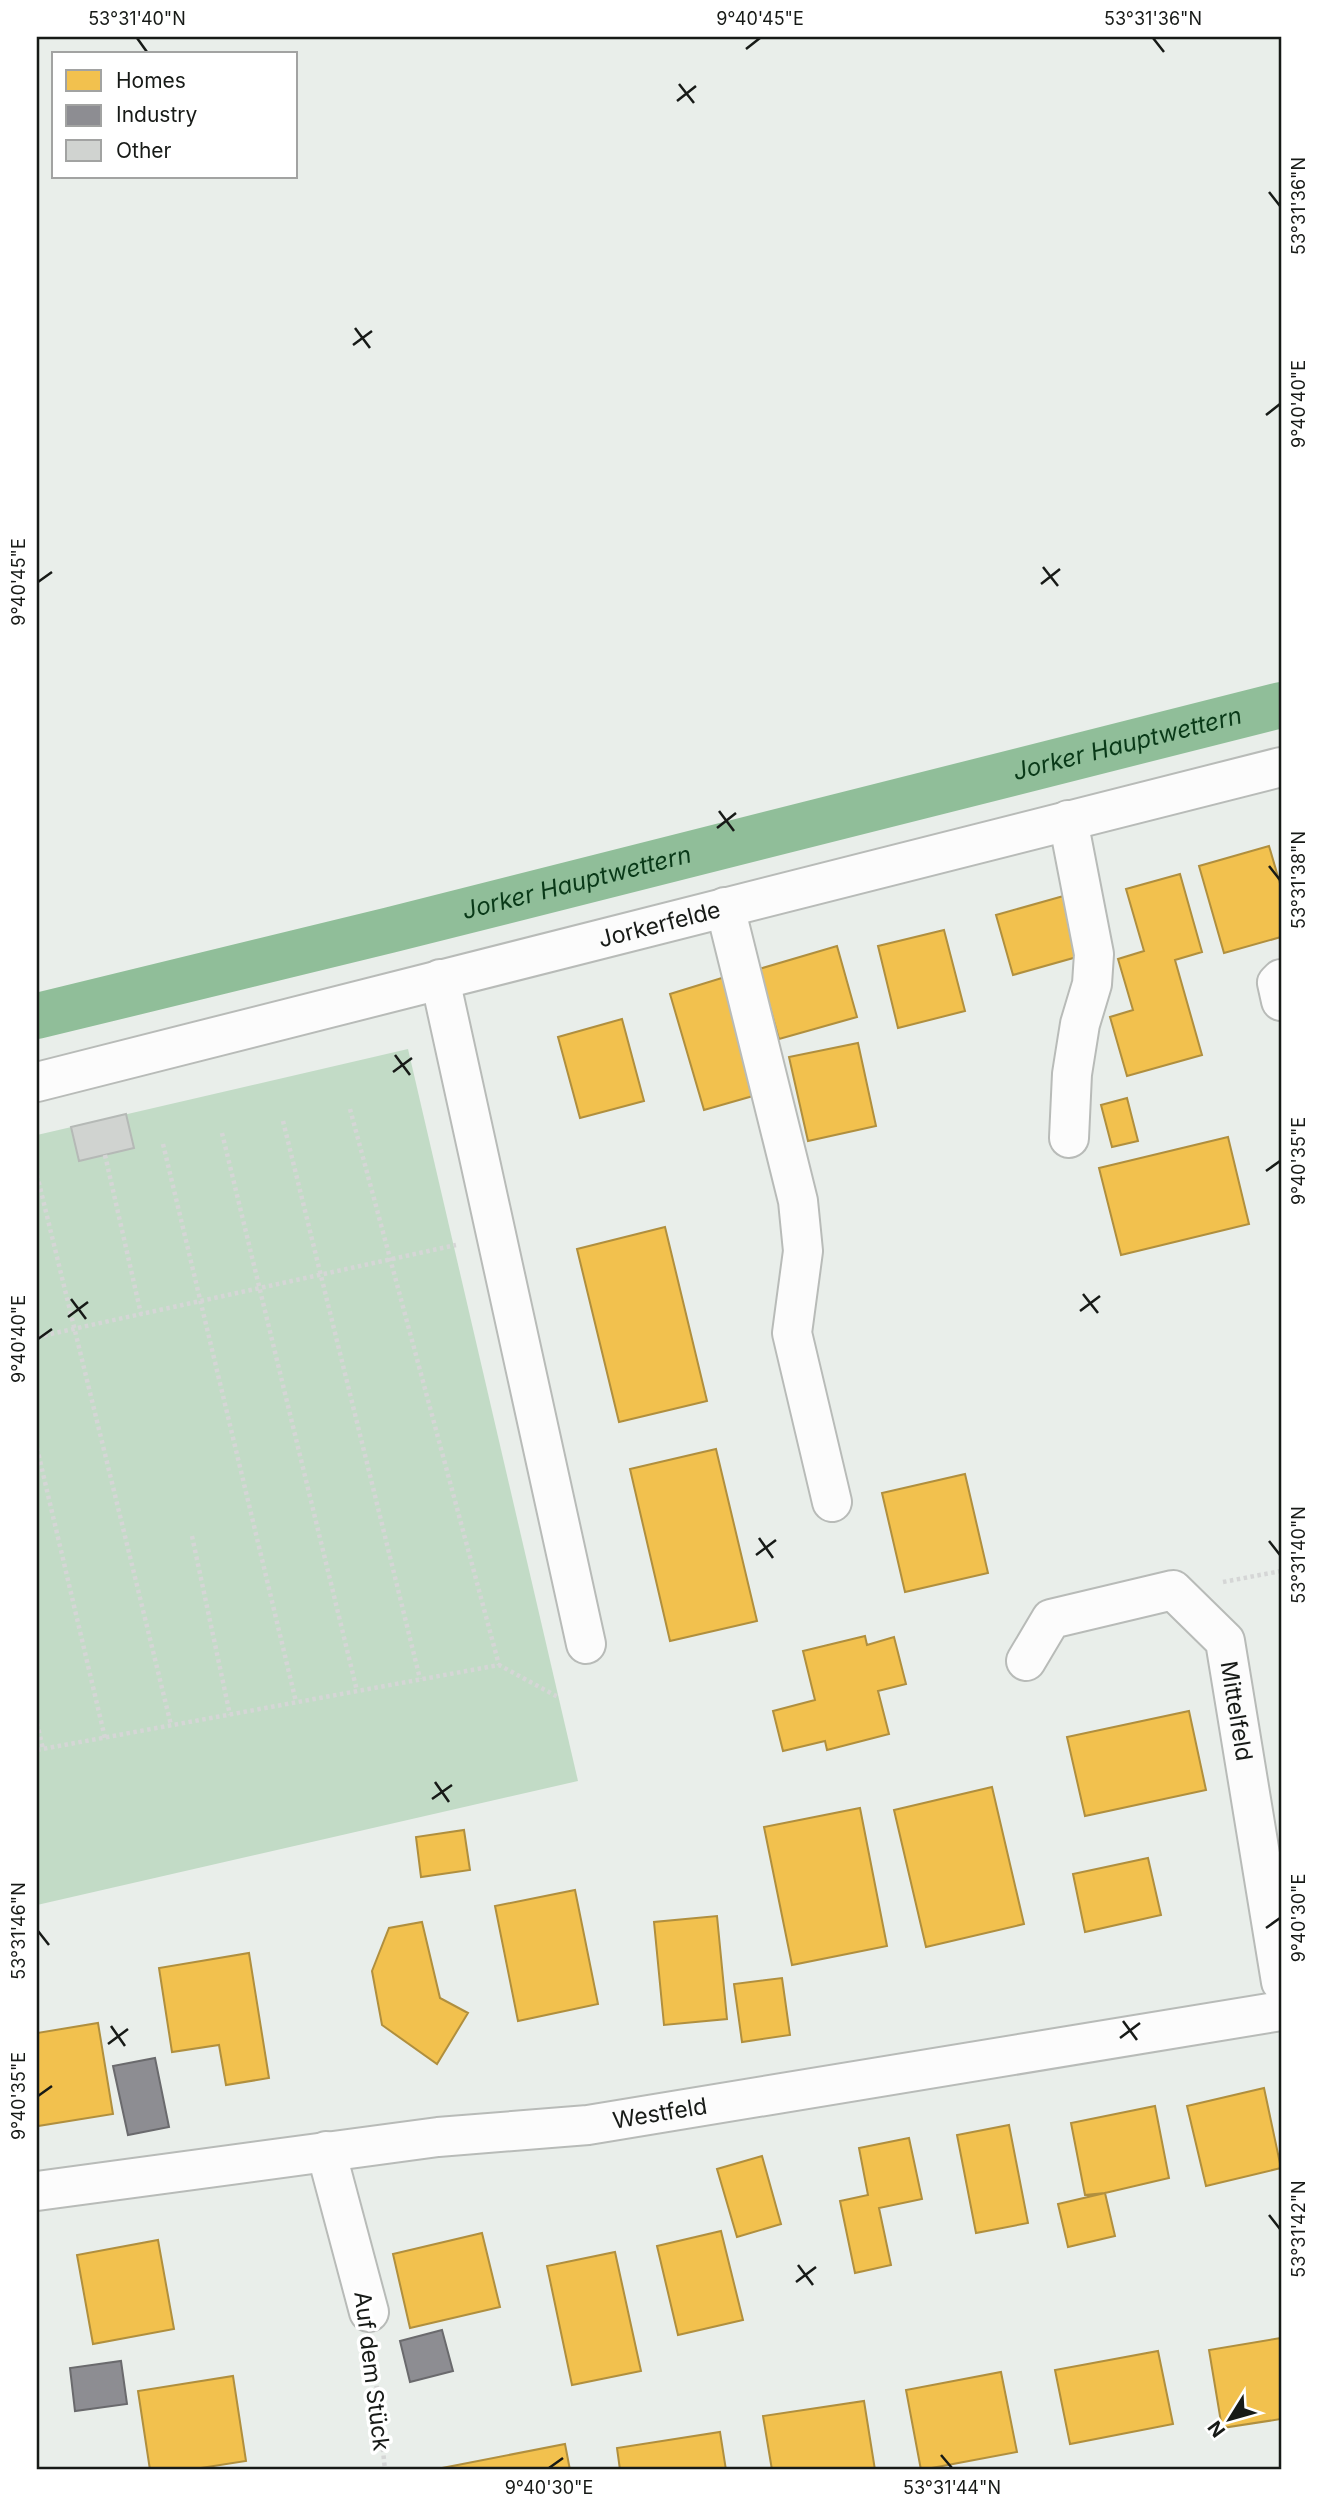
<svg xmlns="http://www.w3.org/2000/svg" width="1318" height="2507" viewBox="0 0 1318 2507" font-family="Inter,sans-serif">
<rect width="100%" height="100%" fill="#e9eeea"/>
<path fill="#c2dbc6" d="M408,1049L578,1781L37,1905V1135Z"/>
<path fill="#f2c14e" stroke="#b08f3e" stroke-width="2" d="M1269,846L1281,887V937L1224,953L1199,866Z
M1180,874L1202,952L1175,960L1202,1055L1127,1076L1110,1017L1133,1010L1118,959L1144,951L1126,889Z
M1067,895L1084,955L1013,975L996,915Z
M944,930L965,1011L898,1028L878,946Z
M837,946L857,1017L779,1039L759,969Z
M725,977L760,1094L704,1110L670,994Z
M622,1019L644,1101L580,1118L558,1037Z
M858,1043L876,1126L808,1141L789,1057Z
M1127,1098L1138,1141L1112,1147L1101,1105Z
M1228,1137L1249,1224L1121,1255L1099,1168Z
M665,1227L707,1401L619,1422L577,1249Z
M716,1449L757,1621L670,1641L630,1469Z
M965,1474L988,1573L905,1592L882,1493Z
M865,1636L867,1645L894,1637L906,1684L878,1691L889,1734L827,1750L825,1741L783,1751L773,1711L815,1700L803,1651Z
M1189,1711L1206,1790L1085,1816L1067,1737Z
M992,1787L1024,1924L926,1947L894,1810Z
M860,1808L887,1946L792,1965L764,1827Z
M464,1830L470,1870L421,1877L416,1837Z
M1148,1858L1161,1915L1085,1932L1073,1874Z
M575,1890L598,2004L518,2021L495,1906Z
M717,1916L727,2019L664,2025L654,1922Z
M422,1922L440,1998L468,2013L437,2064L382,2025L372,1971L389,1928Z
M249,1953L269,2078L226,2085L219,2045L172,2052L159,1968Z
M782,1978L790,2035L742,2042L734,1984Z
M98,2023L113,2114L38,2126L37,2033Z
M1264,2088L1281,2168L1206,2186L1187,2106Z
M1155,2106L1169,2178L1105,2193L1085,2195L1071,2123Z
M1009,2125L1028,2223L976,2233L957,2135Z
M909,2138L922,2199L879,2208L891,2265L855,2273L840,2201L868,2195L859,2148Z
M762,2156L781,2224L737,2237L717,2169Z
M1105,2193L1115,2236L1068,2247L1058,2204Z
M721,2231L743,2320L678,2335L657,2246Z
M482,2233L500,2307L410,2328L393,2254Z
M158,2240L174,2329L93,2344L77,2255Z
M615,2252L641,2371L572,2385L547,2266Z
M1281,2338V2419L1222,2428L1209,2350Z
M1158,2351L1173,2424L1070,2444L1055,2370Z
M1001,2372L1017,2452L921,2470L906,2390Z
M233,2376L246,2461L188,2470H150L138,2391Z
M864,2401L875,2470H772L763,2416Z
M720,2432L726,2470H620L617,2448Z
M565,2444L570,2470H443L442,2468Z"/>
<path fill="#8d8d92" stroke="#6a6a6d" stroke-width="2" d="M155,2058L169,2127L128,2135L113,2066Z
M442,2330L453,2371L410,2382L400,2341Z
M121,2361L127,2404L75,2411L70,2368Z"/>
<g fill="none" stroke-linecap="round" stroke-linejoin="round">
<path stroke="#90be99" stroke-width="46" id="s1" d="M37,1016L390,930L1281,705"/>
</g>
<path fill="#d0d3d0" stroke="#b5b9b6" stroke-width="2" d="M126,1114L134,1148L79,1161L71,1127Z"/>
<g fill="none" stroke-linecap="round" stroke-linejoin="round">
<defs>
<g id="minor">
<path d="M1068,820L1094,954L1092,984L1080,1024L1072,1074L1069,1138"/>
<path d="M725,907L798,1201L803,1251L792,1333L832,1502"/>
<path d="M440,979L586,1644"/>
<path d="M1281,979L1277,983L1281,1001"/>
<path id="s2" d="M37,1082L1281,767"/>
<path id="s3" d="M1026,1661L1051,1619L1173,1590L1225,1641L1281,1982"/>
<path d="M326,2151L369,2312"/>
<path id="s4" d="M37,2191L438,2137L588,2125L1281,2011"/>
</g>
</defs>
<use href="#minor" stroke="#b8bbb8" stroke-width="42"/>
<path stroke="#d5d6d6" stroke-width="4.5" stroke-dasharray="3.5 3.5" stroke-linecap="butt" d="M350,1109L499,1665
M283,1121L420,1679
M222,1133L357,1691
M163,1144L296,1702
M105,1155L141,1314L456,1245
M37,1175L171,1725
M37,1337L141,1314
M37,1448L105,1738
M192,1536L230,1715
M1223,1582L1281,1571
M37,1723L43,1749
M37,1750L499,1665L558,1697
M373,2351L385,2470"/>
<use href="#minor" stroke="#fcfcfc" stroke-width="38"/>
</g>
<path fill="none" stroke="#171a17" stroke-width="2.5" d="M137,38L147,52M1153,38L1164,52M746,49L760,38M679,84L694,103M677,101L696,86M1269,192L1280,206M355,328L370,348M353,345L372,331M1266,415L1280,404M1043,567L1058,586M38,582L52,572M1041,584L1060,569M719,811L734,831M717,828L736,813M1269,866L1280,880M395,1055L410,1075M393,1072L412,1058M1266,1171L1280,1161M1083,1294L1098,1313M71,1299L86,1319M1080,1311L1100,1296M68,1317L88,1302M38,1339L52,1329M759,1538L773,1558M1269,1541L1280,1555M756,1555L776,1540M435,1782L449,1802M432,1799L452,1785M1266,1928L1280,1918M38,1931L49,1945M1123,2021L1137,2040M111,2026L125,2046M1120,2038L1140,2023M108,2044L128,2029M38,2096L52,2086M1269,2215L1280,2229M798,2265L813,2285M796,2282L816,2267M941,2455L952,2468M549,2468L563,2458"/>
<g text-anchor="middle" stroke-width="7" stroke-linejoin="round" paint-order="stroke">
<g font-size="23" fill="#171a17" stroke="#fff">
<text dy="8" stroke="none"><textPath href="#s2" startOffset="642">Jorkerfelde</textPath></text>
<text dy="8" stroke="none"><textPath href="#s3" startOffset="318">Mittelfeld</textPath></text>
<text dy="8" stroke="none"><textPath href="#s4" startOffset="628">Westfeld</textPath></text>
<text transform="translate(372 2371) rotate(83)" y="8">Auf dem Stück</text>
</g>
<g font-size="24" font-style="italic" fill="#093918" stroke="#fff">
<text dy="8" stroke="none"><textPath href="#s1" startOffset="1124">Jorker Hauptwettern</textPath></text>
<text dy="8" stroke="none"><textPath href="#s1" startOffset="556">Jorker Hauptwettern</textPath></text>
</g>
</g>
<rect width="1318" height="2507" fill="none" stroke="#ffffff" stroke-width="77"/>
<rect x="52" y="52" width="245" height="126" fill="#ffffff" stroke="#a2a3a2" stroke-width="2"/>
<rect x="66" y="70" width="35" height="21" fill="#f2c14e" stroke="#a2a3a2" stroke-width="2"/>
<text x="116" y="88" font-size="21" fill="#171a17">Homes</text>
<rect x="66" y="105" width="35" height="21" fill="#8d8d92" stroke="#a2a3a2" stroke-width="2"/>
<text x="116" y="122" font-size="21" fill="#171a17">Industry</text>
<rect x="66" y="140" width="35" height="21" fill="#d0d3d0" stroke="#a2a3a2" stroke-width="2"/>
<text x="116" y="158" font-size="21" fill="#171a17">Other</text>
<g transform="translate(1230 2419) rotate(233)" stroke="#ffffff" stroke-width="5" paint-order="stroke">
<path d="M0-5L12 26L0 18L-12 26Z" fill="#171a17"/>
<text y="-10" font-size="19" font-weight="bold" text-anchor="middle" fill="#171a17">N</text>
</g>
<rect x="38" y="38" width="1242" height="2430" fill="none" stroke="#171a17" stroke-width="2.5"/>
<g font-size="18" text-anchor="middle" fill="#171a17">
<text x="137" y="25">53°31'40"N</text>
<text x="760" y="25">9°40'45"E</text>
<text x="1153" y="25">53°31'36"N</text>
<text transform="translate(1299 206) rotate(-90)" y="6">53°31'36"N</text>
<text transform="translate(1299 404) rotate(-90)" y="6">9°40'40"E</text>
<text transform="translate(19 582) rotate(-90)" y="6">9°40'45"E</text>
<text transform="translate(1299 880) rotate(-90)" y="6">53°31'38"N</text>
<text transform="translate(1299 1161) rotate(-90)" y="6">9°40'35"E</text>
<text transform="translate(19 1339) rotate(-90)" y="6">9°40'40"E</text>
<text transform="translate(1299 1555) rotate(-90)" y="6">53°31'40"N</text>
<text transform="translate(1299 1918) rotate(-90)" y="6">9°40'30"E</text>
<text transform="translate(19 1931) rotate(-90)" y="6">53°31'46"N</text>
<text transform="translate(19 2096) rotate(-90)" y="6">9°40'35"E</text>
<text transform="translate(1299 2229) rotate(-90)" y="6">53°31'42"N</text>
<text x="549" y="2494">9°40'30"E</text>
<text x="952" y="2494">53°31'44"N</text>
</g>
</svg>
